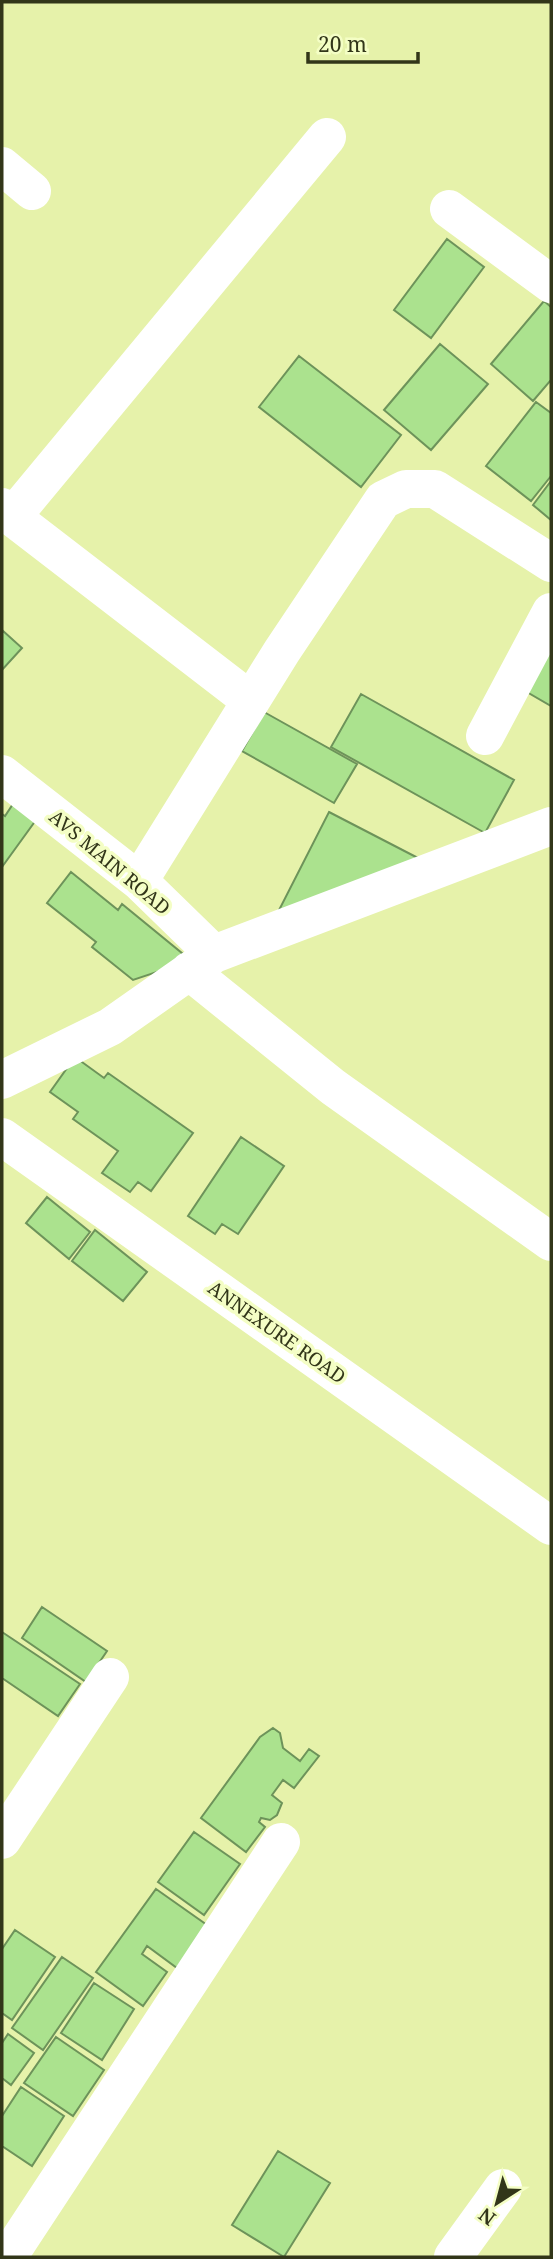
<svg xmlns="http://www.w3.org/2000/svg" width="553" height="2259" viewBox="0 0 553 2259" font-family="'Noto Serif',serif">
<rect width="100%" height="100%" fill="#e6f2aa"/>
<path fill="#abe28e" stroke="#6d935a" stroke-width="2" d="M447,239L484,267L431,338L394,310Z
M544,301L551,307V380L533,401L491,364Z
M440,344L488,384L431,450L384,410Z
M299,356L401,435L361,487L259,407Z
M536,402L551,413V476L531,501L486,466Z
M551,481V520L533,505Z
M2,630L22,648L2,670Z
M551,650V706L520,688Z
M361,694L514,780L485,833L331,747Z
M264,712L357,764L334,803L242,751Z
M13,804L36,820L2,867V814L5,816Z
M329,812L418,858L276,916Z
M71,872L118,910L122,904L183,954L172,967L133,980L92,947L96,942L47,903Z
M75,1057L104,1078L108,1073L193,1133L151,1191L138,1182L130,1192L102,1173L118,1151L73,1119L78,1112L50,1092Z
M241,1137L284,1166L238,1234L222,1224L215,1234L188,1216Z
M47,1197L90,1232L69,1259L26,1223Z
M95,1230L147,1272L123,1301L72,1261Z
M42,1607L107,1651L86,1682L22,1638Z
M2,1632L80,1684L58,1716L2,1678Z
M273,1728L280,1733L283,1748L300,1761L309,1749L319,1756L294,1788L283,1780L272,1795L282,1803L277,1815L270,1820L261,1818L259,1822L265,1827L246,1852L201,1818L260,1737Z
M194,1832L240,1864L204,1915L158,1882Z
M156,1889L207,1925L177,1968L147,1946L142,1954L167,1972L143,2006L96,1972Z
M15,1930L55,1957L12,2020L2,2013V1949Z
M62,1957L93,1978L43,2050L12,2028Z
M94,1983L134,2009L102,2060L61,2033Z
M8,2034L34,2053L11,2085L2,2078V2043Z
M56,2037L104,2070L73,2116L24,2083Z
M21,2087L64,2116L32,2166L2,2146V2116Z
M278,2151L330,2183L284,2257L232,2225Z"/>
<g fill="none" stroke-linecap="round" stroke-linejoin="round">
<path stroke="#fff" stroke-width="38" d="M2,166L32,191
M449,209L551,284
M2,507L12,517L327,137
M12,517L251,701
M485,736L551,612
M2,774L139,881L214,954
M139,881L282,651L383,500L406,489H435L551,563
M189,971L333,1087L551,1242
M2,1080L110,1027L214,954L551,826
M2,1137L551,1526
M2,1840L110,1677
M8,2257L281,1842
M453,2257L503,2188"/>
</g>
<g text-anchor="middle" stroke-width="7" stroke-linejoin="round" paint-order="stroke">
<g font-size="19" fill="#323619" stroke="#f4fec5">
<text transform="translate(110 862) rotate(40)" y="7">AVS MAIN ROAD</text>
<text transform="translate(277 1332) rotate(35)" y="7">ANNEXURE ROAD</text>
</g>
</g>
<rect width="553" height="2259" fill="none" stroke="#323619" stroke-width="7"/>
<g transform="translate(497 2203) rotate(216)" stroke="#f4fec5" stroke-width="5" paint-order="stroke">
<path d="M0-5L12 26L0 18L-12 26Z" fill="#323619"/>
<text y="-10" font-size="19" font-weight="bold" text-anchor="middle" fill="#323619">N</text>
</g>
<path d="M308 52v10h110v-10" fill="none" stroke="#323619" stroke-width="3.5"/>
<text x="318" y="52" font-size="21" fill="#323619" stroke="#f4fec5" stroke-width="5" paint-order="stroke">20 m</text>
</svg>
